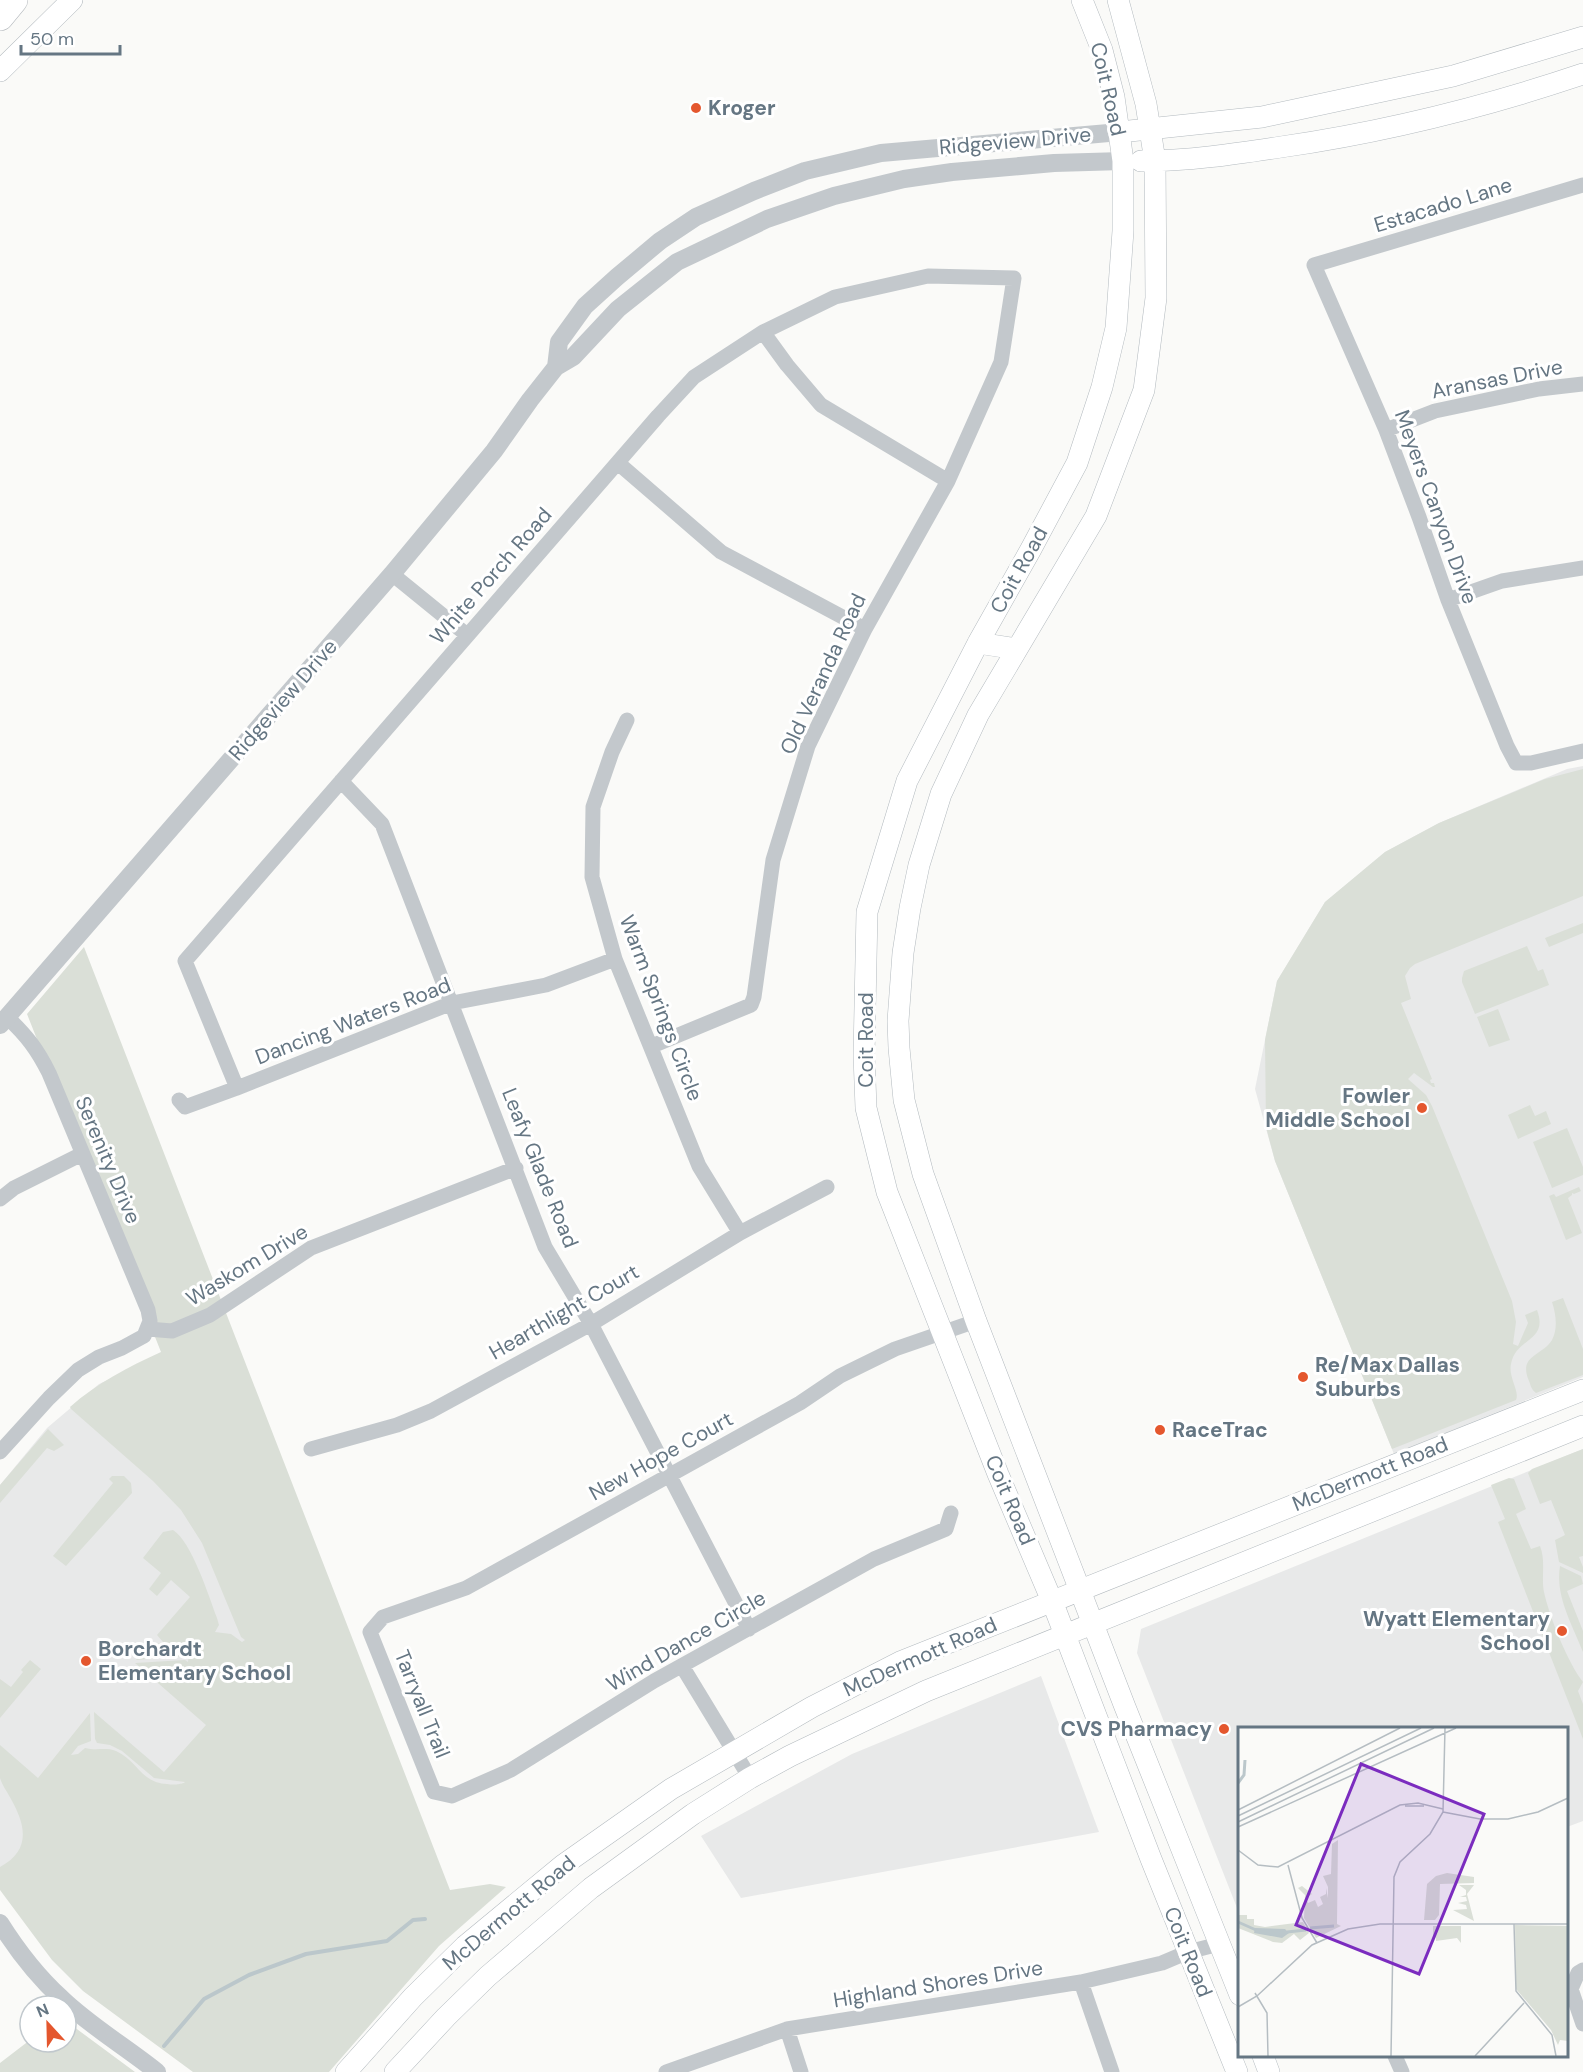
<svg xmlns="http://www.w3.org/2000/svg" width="1583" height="2072" viewBox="0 0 1583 2072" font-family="'DM Sans',sans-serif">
<rect width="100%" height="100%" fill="#fafaf8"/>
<path fill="#e8e9e9" d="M1583,766V1377L1394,1454L1275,1161L1255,1089L1277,981L1325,902L1385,852L1439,823L1567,769Z
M162,1355L307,1723L0,1871V1485L47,1428L99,1384Z
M1583,1449V1821L1567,1827L1566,1728H1240L1239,1913L1137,1653L1141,1629Z
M1041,1676L1099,1832L741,1898L701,1836L852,1754Z"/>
<path fill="#dadfd7" d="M1583,769V896L1415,964L1410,968L1405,976L1411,999L1401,1003L1432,1079L1430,1080L1431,1083H1434L1435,1087H1433L1414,1073L1408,1079L1426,1095L1432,1106L1512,1301L1516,1322L1513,1344L1518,1346L1528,1323L1525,1315L1537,1310C1549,1342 1516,1337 1511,1364C1508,1377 1520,1391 1516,1400L1392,1449L1275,1161L1266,1127L1265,1040L1277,981L1325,902L1385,852L1439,823L1545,779Z
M1583,923V933L1549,947L1545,938Z
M1527,946L1538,971L1543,969L1549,985L1475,1014L1462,982V978L1464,971Z
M84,947L450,1890L490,1884L506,1887L439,1946L329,2072H193L83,1991L52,1960L0,1890V1867C31,1850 26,1826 11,1799C8,1793 2,1785 0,1778C0,1768 0,1755 0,1745L38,1778L90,1713L91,1741L78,1746L71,1755L78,1754L85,1748C96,1751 106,1747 116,1751C137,1760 141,1783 167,1784C173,1785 179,1785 185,1782L154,1778L122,1751L110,1745L97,1743L95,1739L94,1712L164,1772L206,1725L135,1663L185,1660L188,1662L189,1653L185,1656L136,1660L146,1648L163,1642L157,1635L190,1597L171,1580L157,1596L149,1589L161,1573L143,1558L163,1532L173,1530C192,1542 209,1597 217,1618L219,1625L215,1632L231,1634L242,1642L245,1640L241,1637L202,1543L181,1510L153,1481L71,1409L70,1407C97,1383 128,1367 161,1352L27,1014Z
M1498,1009L1510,1040L1489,1047L1477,1017Z
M1530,1105L1535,1116L1546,1111L1551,1124L1518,1139L1508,1115Z
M1567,1128L1583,1167V1175L1552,1188L1533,1142Z
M1579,1187L1581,1191L1574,1194L1572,1193V1195L1568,1198L1582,1233L1566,1240L1549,1196L1554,1194L1556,1197Z
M1563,1298L1583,1349V1375L1536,1393C1531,1389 1531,1386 1529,1381C1518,1355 1541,1357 1552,1340C1558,1329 1556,1314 1552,1302Z
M48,1429L64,1445L54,1451L47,1448L0,1503V1485Z
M1583,1449V1556L1579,1557L1583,1567V1573L1559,1562L1555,1540L1565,1535L1551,1500L1540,1504L1528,1473L1532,1469Z
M112,1476H124L131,1483L132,1493L66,1566L53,1556L113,1483L109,1479Z
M1509,1478L1514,1479L1526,1509L1516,1514L1531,1549L1540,1546C1546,1561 1541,1577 1544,1592C1549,1616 1568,1663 1583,1682L1578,1691L1583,1704V1739L1498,1522L1505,1519L1491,1485Z
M1560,1566L1581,1576L1583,1584L1567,1591L1583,1631V1652C1572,1624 1555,1596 1560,1566Z
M30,1660L41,1669L0,1718V1679L11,1687L23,1672L21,1670Z
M66,2021L135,2072H0V2063L30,2040V2042H66Z"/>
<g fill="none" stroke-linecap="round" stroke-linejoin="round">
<path stroke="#bbc7cb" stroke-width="4" d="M164,2046L204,1999L249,1975L306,1954L387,1941L413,1920L425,1919"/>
<defs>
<path id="secondary" d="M1082,0L1102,50L1114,97L1123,161V231L1116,328L1102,387L1077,463L1031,549L978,643L907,781L867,912L864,1055L866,1108L887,1192L998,1474L1052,1601L1151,1859L1237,2072
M1118,0L1146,104L1155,161L1156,298L1144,390L1096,516L978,715L941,794L919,865L910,908L903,953L898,1021L899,1048L904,1100L923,1174L976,1321L1125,1707L1240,1995
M0,71L72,0
M1120,132L1262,117L1453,76L1583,37
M1141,161C1188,161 1235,154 1281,147C1384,132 1485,107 1583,74
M978,643L1017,649
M1263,2056L1269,2072
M346,2072L413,1997L465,1946L563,1865L671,1789L812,1707L900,1662L1583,1390
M395,2072L446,2017L488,1976L591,1888L693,1814L750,1778L790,1756L926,1691L1583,1426"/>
<path id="motorway" d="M0,17L14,0"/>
</defs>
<use href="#secondary" stroke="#b3babf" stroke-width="22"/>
<use href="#motorway" stroke="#b4b9bd" stroke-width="28"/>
<path stroke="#c3c8cc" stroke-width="15" d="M1583,185L1314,265L1386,430L1419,517L1448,600L1507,746L1516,763H1531L1583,751
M763,332L787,365L821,405L948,481
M1386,430L1435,411L1539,389L1583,384
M618,463L721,552L865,629
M392,574L467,635
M1448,600L1502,581L1583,568
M627,720L612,752L593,807L592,877L615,959L699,1166L740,1233
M341,781L382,824L545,1247L591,1324L749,1629
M237,1088L185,961L658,416L694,377L763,332L835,297L928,276L1014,278L1001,362L948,481L865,629L808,746L773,860L754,997L751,1005L652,1046
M179,1100L185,1107L237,1088L452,1003L546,985L615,959
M0,1199L14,1188L82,1154
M148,1329L172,1331L210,1315L311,1248L516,1168
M311,1449L397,1425L431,1411L591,1324L740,1233L827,1187
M0,1452L49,1398L78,1370L99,1357L122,1348L144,1336L150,1321L148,1310L49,1073C37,1049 27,1036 7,1017
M951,1513L946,1529L874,1559L654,1681L511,1770L452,1796L434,1792L370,1632L383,1617L466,1588L800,1403L840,1376L895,1349L976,1321
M682,1666L750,1778
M1583,1970L1578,1973L1571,1989L1583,2024
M1081,1982L1112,2072
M787,2029L801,2072
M1395,2056L1402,2072
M666,2072L787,2029L1081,1982L1162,1963L1188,1952L1219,1944"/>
<path stroke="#c3c8cc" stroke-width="18" d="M556,367L559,342L585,306L617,277L660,241L696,217L754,191L805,171L881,153L1120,132
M0,1025L392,574L494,451L530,400L556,367L573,357L618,309L677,262L767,219L834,196L904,179L952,172L1054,163L1123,161
M0,1923C17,1950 37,1976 61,1998C90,2026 126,2047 157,2072"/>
<use href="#secondary" stroke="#fff" stroke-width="21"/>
<use href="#motorway" stroke="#fff" stroke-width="27"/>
</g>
<g fill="#e4572e" stroke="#fff" stroke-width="2">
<circle cx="696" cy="108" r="6"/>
<circle cx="1422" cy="1108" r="6"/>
<circle cx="1303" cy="1377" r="6"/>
<circle cx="1160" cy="1430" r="6"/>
<circle cx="1562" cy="1631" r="6"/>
<circle cx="86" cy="1661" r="6"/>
<circle cx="1224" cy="1729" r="6"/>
</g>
<g text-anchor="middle" stroke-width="6" stroke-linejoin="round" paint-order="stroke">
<g font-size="21" fill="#657683" stroke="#fff">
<text transform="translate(1108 89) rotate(77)" y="7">Coit Road</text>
<text transform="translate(1015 141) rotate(-5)" y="7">Ridgeview Drive</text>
<text transform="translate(1443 205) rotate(-17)" y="7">Estacado Lane</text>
<text transform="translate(1497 379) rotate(-11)" y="7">Aransas Drive</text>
<text transform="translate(1436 507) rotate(70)" y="7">Meyers Canyon Drive</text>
<text transform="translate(1019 570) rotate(-61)" y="7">Coit Road</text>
<text transform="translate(491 576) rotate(-49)" y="7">White Porch Road</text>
<text transform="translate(823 674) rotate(-65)" y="7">Old Veranda Road</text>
<text transform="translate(283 700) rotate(-49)" y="7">Ridgeview Drive</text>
<text transform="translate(661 1008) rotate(69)" y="7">Warm Springs Circle</text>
<text transform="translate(353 1021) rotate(-21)" y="7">Dancing Waters Road</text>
<text transform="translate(866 1040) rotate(-90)" y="7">Coit Road</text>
<text transform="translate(108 1160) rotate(67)" y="7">Serenity Drive</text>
<text transform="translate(540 1168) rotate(68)" y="7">Leafy Glade Road</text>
<text transform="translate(247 1265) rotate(-31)" y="7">Waskom Drive</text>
<text transform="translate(564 1312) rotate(-30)" y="7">Hearthlight Court</text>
<text transform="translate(661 1456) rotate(-29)" y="7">New Hope Court</text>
<text transform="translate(1370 1474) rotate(-22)" y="7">McDermott Road</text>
<text transform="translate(1010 1500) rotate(67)" y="7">Coit Road</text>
<text transform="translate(686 1641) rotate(-30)" y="7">Wind Dance Circle</text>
<text transform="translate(920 1657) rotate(-24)" y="7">McDermott Road</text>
<text transform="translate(422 1704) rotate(68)" y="7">Tarryall Trail</text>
<text transform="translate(509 1913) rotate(-40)" y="7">McDermott Road</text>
<text transform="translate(1188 1952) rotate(68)" y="7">Coit Road</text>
<text transform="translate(938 1984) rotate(-9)" y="7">Highland Shores Drive</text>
</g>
<g font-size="21" font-weight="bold" fill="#657683" stroke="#fff" text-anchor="start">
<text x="708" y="115">Kroger</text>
<text x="1410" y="1103" text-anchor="end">Fowler<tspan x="1410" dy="24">Middle School</tspan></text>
<text x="1315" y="1372">Re/Max Dallas<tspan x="1315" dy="24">Suburbs</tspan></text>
<text x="1172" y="1437">RaceTrac</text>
<text x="1550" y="1626" text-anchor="end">Wyatt Elementary<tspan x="1550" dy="24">School</tspan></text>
<text x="98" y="1656">Borchardt<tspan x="98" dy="24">Elementary School</tspan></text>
<text x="1212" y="1736" text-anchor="end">CVS Pharmacy</text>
</g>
</g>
<g transform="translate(1238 1727)">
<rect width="330" height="330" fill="#fafaf8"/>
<path d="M100,113L99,197L103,199L78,211L66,191L67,168L60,161L64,159L74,167L68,171L70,176L77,173L80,180L85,177L82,170L88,167V161L90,171V160L85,149L93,147L94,117ZM209,146L236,150V156L202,157L201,188L197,193H186L189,157L198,149ZM221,158H236L229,167L236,194L215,183L229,182L228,178L220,176L229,174L228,170H222L228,168V163ZM0,188H9V192H16V198L27,200L65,195L71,206L62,213L56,207L44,216L35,215L0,201ZM277,198L330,199V314L322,313L320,318L313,303L278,262ZM195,199H223V216L219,211L198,214V210L195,216Z" fill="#dadfd7"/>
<path d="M17,201L47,202L51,206L44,211L16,206Z" fill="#bbc7cb"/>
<path fill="none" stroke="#bbc7cb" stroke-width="3" d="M0,56L6,48L7,33M0,195L18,203M72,201L96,199M49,205L68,203"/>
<path fill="none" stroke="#b5bdc2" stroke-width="1.5" d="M167,79H186M0,83L162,1M205,85L242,92H270L300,85L330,71M0,89L183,1M0,95L196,1M0,100L218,1M0,123L20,138L40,140L162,78L180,76L205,82M50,138L64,191L79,216M276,197L278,264L314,308L318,329M17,266L29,286L30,329M0,280L19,269L74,218L110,202L142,197H330M153,329L156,150L162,135L192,107L205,85L207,1M237,329L286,276"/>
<path fill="#7b2cbf" fill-opacity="0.15" stroke="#7b2cbf" stroke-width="3" d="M123,37L246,87L181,247L58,198Z"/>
<rect width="330" height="330" fill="none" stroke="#657683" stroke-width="3"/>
</g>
<g transform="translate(48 2024) rotate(338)"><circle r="28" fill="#ffffff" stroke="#c1c8cd" stroke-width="1.5"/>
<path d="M0-4.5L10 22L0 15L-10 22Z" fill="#e4572e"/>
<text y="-9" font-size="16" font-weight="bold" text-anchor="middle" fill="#657683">N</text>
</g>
<path d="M21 45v9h99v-9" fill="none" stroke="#657683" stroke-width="3"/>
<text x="30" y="45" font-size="18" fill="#657683" stroke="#ffffff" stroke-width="4.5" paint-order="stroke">50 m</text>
</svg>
